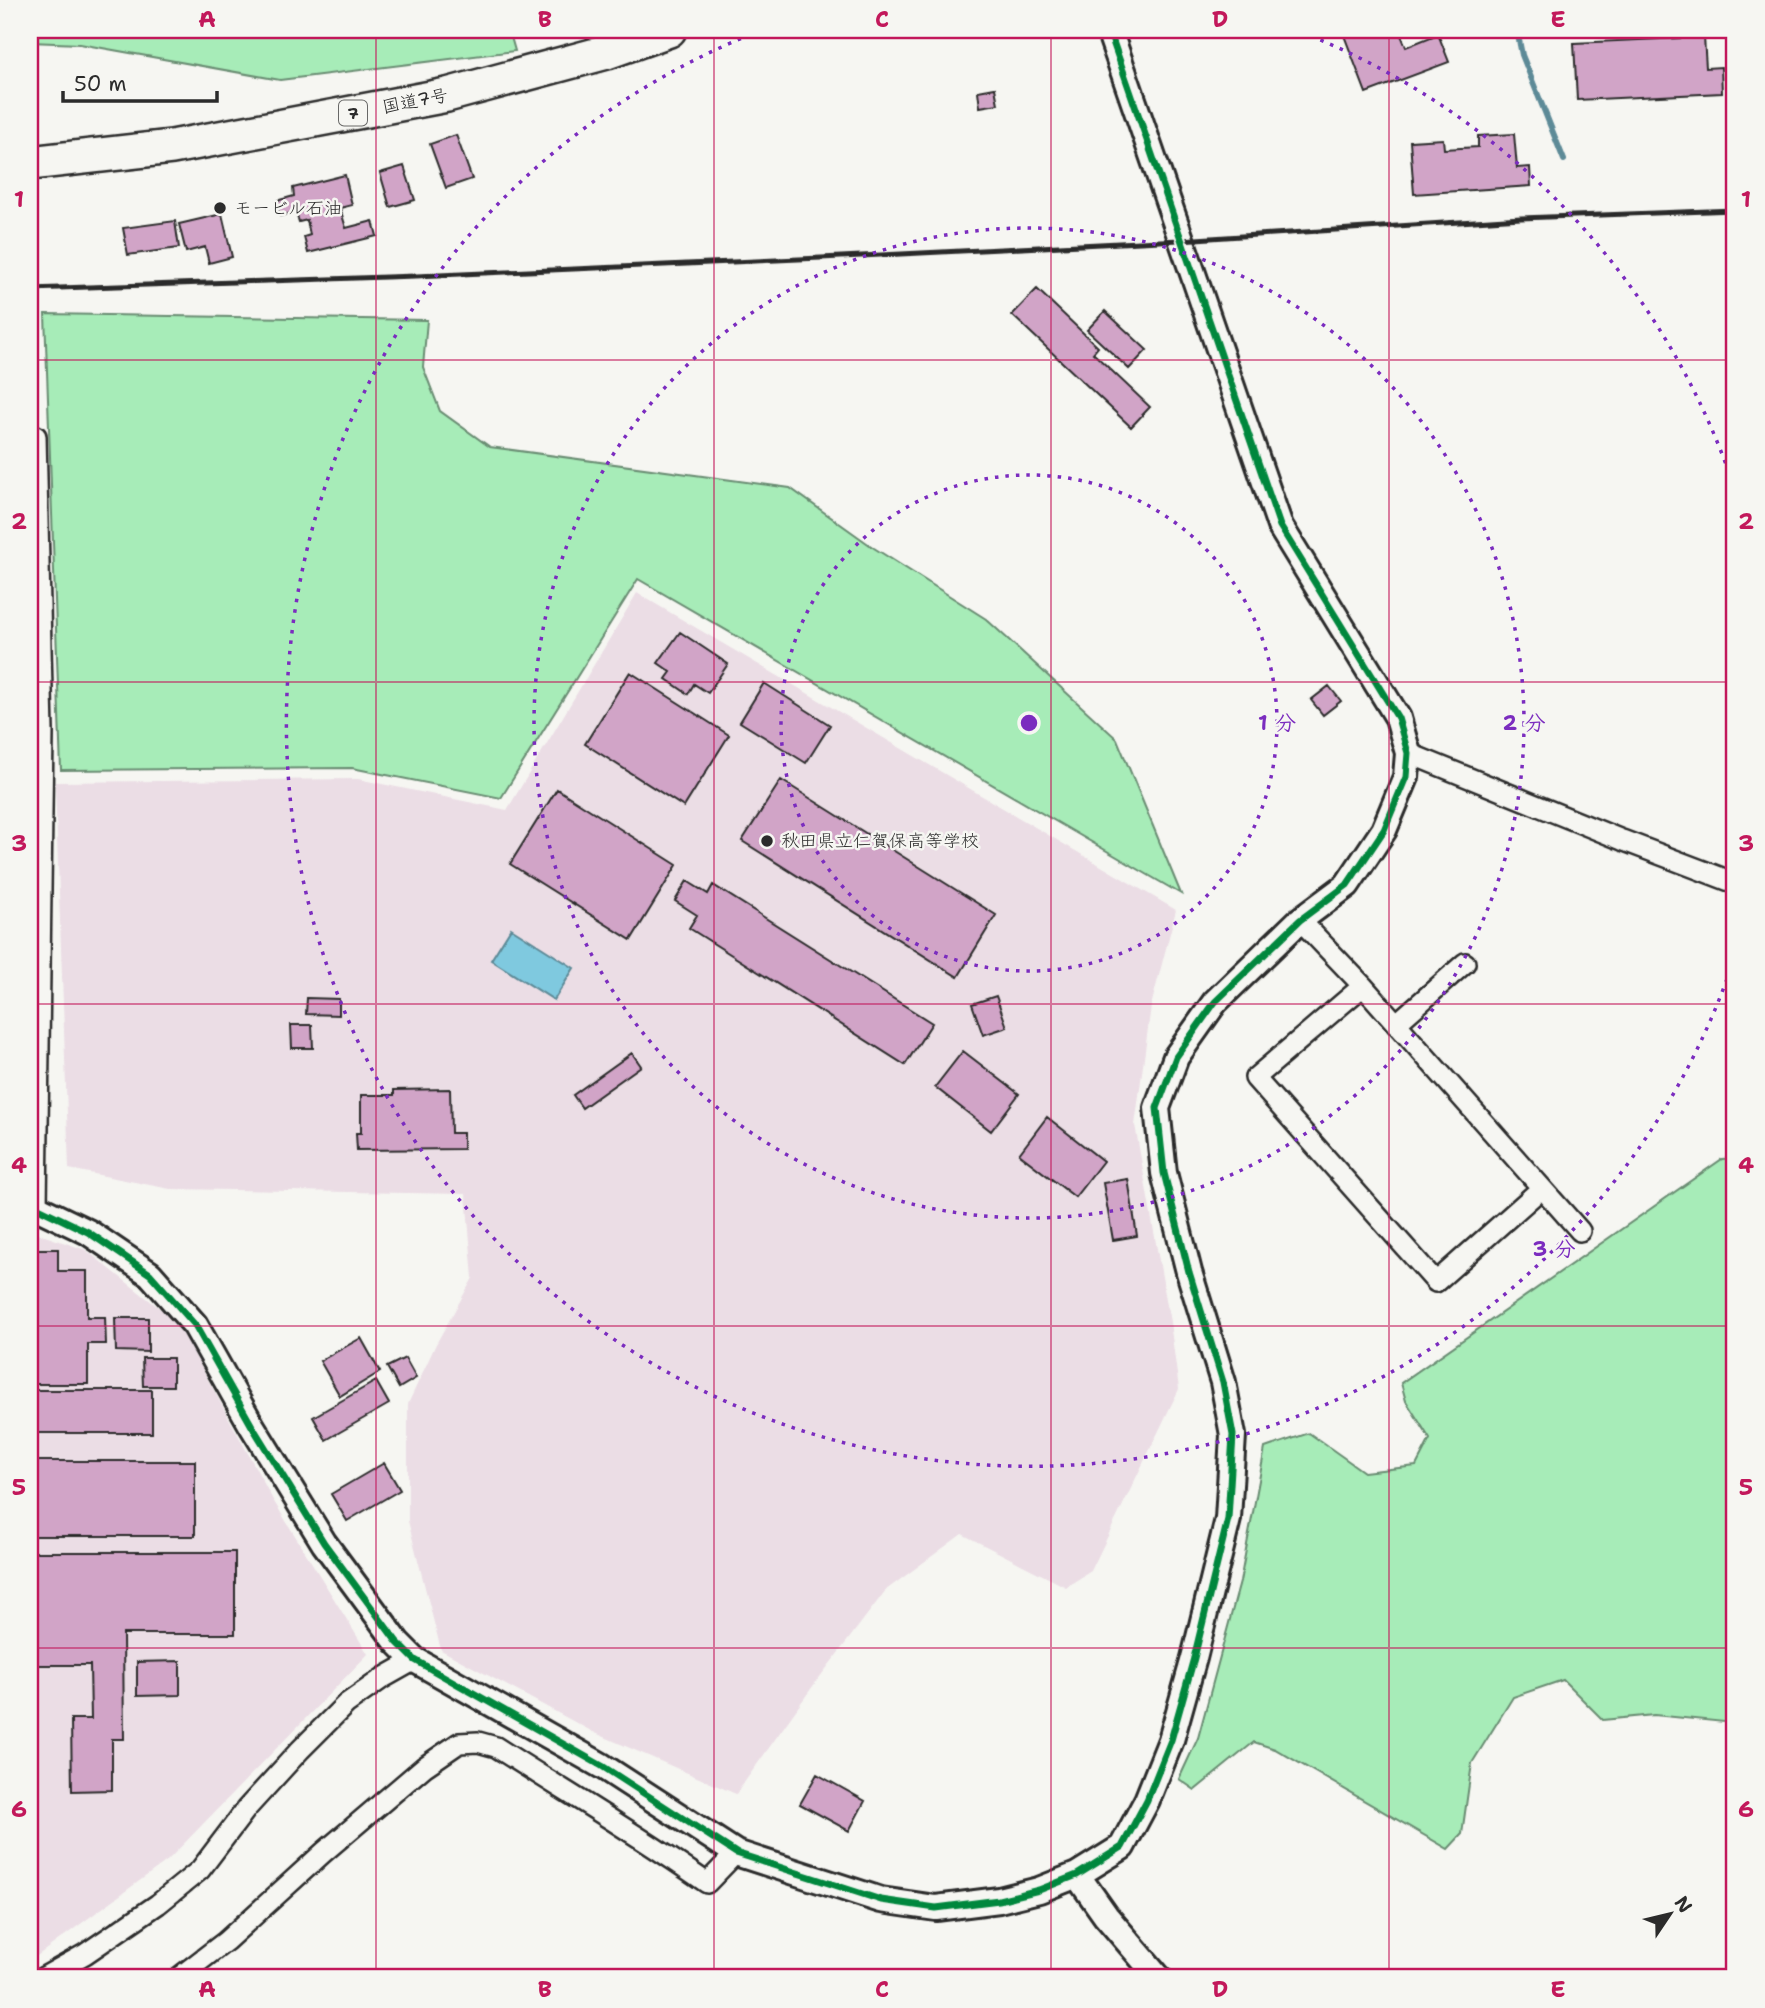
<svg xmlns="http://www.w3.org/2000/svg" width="1765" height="2008" viewBox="0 0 1765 2008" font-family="'Shantell Sans','Klee One',sans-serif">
<rect width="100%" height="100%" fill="#f6f6f2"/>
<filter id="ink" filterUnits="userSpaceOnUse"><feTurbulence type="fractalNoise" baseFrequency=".0143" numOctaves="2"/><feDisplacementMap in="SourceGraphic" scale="14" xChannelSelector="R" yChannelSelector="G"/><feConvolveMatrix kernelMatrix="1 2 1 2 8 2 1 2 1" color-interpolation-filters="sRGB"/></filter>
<g filter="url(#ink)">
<path fill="#ebdde5" d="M637,593L1176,910L1151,1006L1135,1125L1170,1322L1179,1389L1091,1571L1066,1587L962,1534L886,1590L813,1686L736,1794L593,1732L441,1650L408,1521V1404L436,1344L473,1278L466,1194L170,1189L69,1169L55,782L358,779L507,810Z
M30,1231L86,1250L177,1322L273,1500L368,1654L168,1860L30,1961Z"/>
<path fill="#a7ecb8" stroke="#698c72" stroke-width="2" d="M30,30H509L515,51L280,80L80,44L30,42Z
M45,314L427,320L423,367L440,411L490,447L790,488L874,548L986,619L1117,739L1181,894L638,579L501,798L352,768L61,770Z
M1735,1158L1734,1723L1654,1715L1603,1720L1563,1680L1513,1697L1472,1763L1462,1834L1448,1849L1275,1749L1254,1742L1195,1790L1179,1779L1198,1738L1240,1582L1265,1448L1309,1433L1364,1472L1416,1466L1430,1439L1406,1401L1401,1383L1722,1159Z"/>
<path fill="#7fc9df" stroke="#5d8a97" stroke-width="2" d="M511,928L574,968L554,1000L491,960Z"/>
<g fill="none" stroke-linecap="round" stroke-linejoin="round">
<path stroke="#5d8a97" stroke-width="6" d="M1517,30L1522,55L1564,160"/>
</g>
<path fill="#d1a4c7" stroke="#2b2b2b" stroke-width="2" d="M1342,30H1399L1406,47L1438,34L1449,62L1366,93Z
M1704,37L1706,68L1721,67L1722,93L1577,100L1574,43Z
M995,88L998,104L980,107L978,91Z
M1514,134L1517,168L1530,167L1531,186L1414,194L1410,141L1443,139L1444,149L1478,147V136Z
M456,135L472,179L446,188L430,144Z
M404,166L415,200L390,207L380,173Z
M345,175L352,205L340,208L346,228L373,221L377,236L308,253L304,237L310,235L307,220L299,222L296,212L280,216L276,201L294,196L293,188Z
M222,214L232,257L209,263L205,247L186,252L179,224Z
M175,221L179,248L128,255L123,228Z
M1037,289L1098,347L1093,353L1150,407L1131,427L1012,315Z
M1105,311L1147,350L1129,369L1087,330Z
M680,632L728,664L708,693L694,684L688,694L666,679L671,672L658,663Z
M630,672L729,735L684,807L585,744Z
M764,683L830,725L806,763L740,722Z
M1329,686L1341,701L1323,715L1311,700Z
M781,780L996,915L958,977L742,841Z
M557,789L677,865L631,940L510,864Z
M687,881L708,894L713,885L932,1023L905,1065L689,928L697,915L675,901Z
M996,996L1007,1027L983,1035L972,1004Z
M307,998L339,999V1015L306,1014Z
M291,1025H312L313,1048H292Z
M963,1051L1019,1094L991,1131L935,1087Z
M632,1053L641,1066L582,1108L573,1095Z
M450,1089L451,1133H463V1149L357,1150L356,1133H361V1095H394V1090Z
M1047,1117L1103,1161L1075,1197L1019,1154Z
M1128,1179L1137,1236L1113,1240L1103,1183Z
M30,1249H58V1271H87V1317H105L106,1344H88V1384H30Z
M115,1318H148V1352L116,1351Z
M361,1338L380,1372L340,1396L320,1361Z
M142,1358H173V1386H143Z
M405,1358L416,1378L399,1388L387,1367Z
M376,1381L389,1404L326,1440L313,1417Z
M30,1390H152V1433H30Z
M30,1461H195V1536H30Z
M384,1463L400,1490L347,1521L331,1494Z
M30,1552H235V1634H123L124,1739H112V1790L72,1791L71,1719H91L90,1665H30Z
M180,1661V1695L137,1696V1662Z
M817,1774L865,1801L849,1831L800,1804Z"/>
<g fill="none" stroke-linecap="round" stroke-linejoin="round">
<defs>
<path id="minor" d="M36,436L43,732L37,1207
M1408,753L1622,840L1735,883
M1300,920L1363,986L1580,1231
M1363,986L1255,1078L1436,1282L1542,1188
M1396,1024L1465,963
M42,1978L85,1954L158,1904L200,1870L247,1808L300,1750L346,1704L383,1678L415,1660
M178,1978L226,1941L324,1852L424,1767L459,1743L478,1742L496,1747C566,1792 639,1835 707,1883L736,1853"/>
<path id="tertiary" d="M30,1204L88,1232L150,1274L195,1325L252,1426L324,1543L397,1642L415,1660L602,1766L736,1853L881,1900L936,1908L999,1900L1039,1890L1077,1875L1122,1847L1147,1800L1171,1740L1194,1658L1228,1519L1233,1435L1223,1382L1189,1272L1164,1173L1157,1108L1176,1057L1215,1002L1300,920L1347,885L1384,830L1406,777L1408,753L1398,718L1280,526L1109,30
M1077,1875L1106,1916L1159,1978"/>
<path id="trunk" d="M30,163L172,147L447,95L607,52L669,30"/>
</defs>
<use href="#minor" stroke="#2b2b2b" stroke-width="24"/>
<use href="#tertiary" stroke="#2b2b2b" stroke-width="30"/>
<use href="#trunk" stroke="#2b2b2b" stroke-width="38"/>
<use href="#minor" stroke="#f6f6f2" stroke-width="19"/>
<use href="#tertiary" stroke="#f6f6f2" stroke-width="24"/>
<use href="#trunk" stroke="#f6f6f2" stroke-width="33"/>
<path stroke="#2b2b2b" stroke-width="5" d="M30,289L416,276L821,258L1180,240L1521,218L1735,210"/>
<defs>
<path id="cycleway" d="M30,1204L88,1232L150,1274L195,1325L252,1426L324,1543L397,1642L415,1660L602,1766L736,1853L881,1900L936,1908L999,1900L1039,1890L1077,1875L1122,1847L1147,1800L1171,1740L1194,1658L1228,1519L1233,1435L1223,1382L1189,1272L1164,1173L1157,1108L1176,1057L1215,1002L1300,920L1347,885L1384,830L1406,777L1408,753L1398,718L1280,526L1109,30"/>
</defs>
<use href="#cycleway" stroke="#f6f6f2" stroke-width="11"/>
<use href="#cycleway" stroke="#00873e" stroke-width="7"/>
</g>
</g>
<path fill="none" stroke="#c2185b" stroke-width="2" stroke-opacity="0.55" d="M376,30V1978M714,30V1978M1051,30V1978M1389,30V1978M30,360H1735M30,682H1735M30,1004H1735M30,1326H1735M30,1648H1735"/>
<g fill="none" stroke="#7b2cbf" stroke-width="3.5" stroke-dasharray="3.5 7">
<circle cx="1029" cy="723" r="248"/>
<circle cx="1029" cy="723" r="495"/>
<path d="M1734 959A743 743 0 1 1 757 32M1301 32A743 743 0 0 1 1734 487"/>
</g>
<g fill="#2b2b2b" stroke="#f6f6f2" stroke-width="2.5">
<circle cx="220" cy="208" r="7"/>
<circle cx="767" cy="841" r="7"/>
</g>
<g text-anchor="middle" stroke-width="5" stroke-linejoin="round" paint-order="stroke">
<rect fill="#f6f6f2" stroke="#686867" stroke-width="2" x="339" y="100.5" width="28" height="25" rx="5"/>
<g font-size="16" font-weight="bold" fill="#2b2b2b">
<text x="353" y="119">7</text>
</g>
<g font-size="18" fill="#2b2b2b" stroke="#f6f6f2">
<text transform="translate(415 101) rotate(-11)" y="6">国道7号</text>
</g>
<g font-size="18" fill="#2b2b2b" stroke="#f6f6f2" text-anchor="start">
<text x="234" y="214">モービル石油</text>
<text x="781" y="847">秋田県立仁賀保高等学校</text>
</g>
</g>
<circle cx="1029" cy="723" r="10" fill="#7b2cbf" stroke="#f6f6f2" stroke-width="3.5"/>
<g font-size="21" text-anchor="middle" font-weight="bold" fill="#7b2cbf" stroke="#f6f6f2" stroke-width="5" stroke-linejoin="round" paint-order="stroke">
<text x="1277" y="730">1 分</text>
<text x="1524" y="730">2 分</text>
<text x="1554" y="1256">3 分</text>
</g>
<rect width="1765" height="2008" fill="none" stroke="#f6f6f2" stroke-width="77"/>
<g transform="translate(1670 1914) rotate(55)" stroke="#f6f6f2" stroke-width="5" paint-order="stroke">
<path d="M0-5L12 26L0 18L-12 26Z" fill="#2b2b2b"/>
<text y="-10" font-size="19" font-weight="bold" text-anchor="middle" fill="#2b2b2b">N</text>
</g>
<path d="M63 91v10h154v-10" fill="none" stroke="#2b2b2b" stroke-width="3.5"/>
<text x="74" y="91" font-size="21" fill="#2b2b2b" stroke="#f6f6f2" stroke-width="5" paint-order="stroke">50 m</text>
<rect x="38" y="38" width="1688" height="1931" fill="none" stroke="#c2185b" stroke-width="2.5"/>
<g font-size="23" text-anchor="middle" font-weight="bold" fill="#c2185b">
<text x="207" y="27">A</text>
<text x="545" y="27">B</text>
<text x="882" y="27">C</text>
<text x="1220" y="27">D</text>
<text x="1558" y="27">E</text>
<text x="19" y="207">1</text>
<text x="1746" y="207">1</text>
<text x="19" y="529">2</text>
<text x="1746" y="529">2</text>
<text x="19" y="851">3</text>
<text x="1746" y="851">3</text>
<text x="19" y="1173">4</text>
<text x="1746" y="1173">4</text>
<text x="19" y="1495">5</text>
<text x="1746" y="1495">5</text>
<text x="19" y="1817">6</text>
<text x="1746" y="1817">6</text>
<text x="207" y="1997">A</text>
<text x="545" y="1997">B</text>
<text x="882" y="1997">C</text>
<text x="1220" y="1997">D</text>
<text x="1558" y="1997">E</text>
</g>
</svg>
